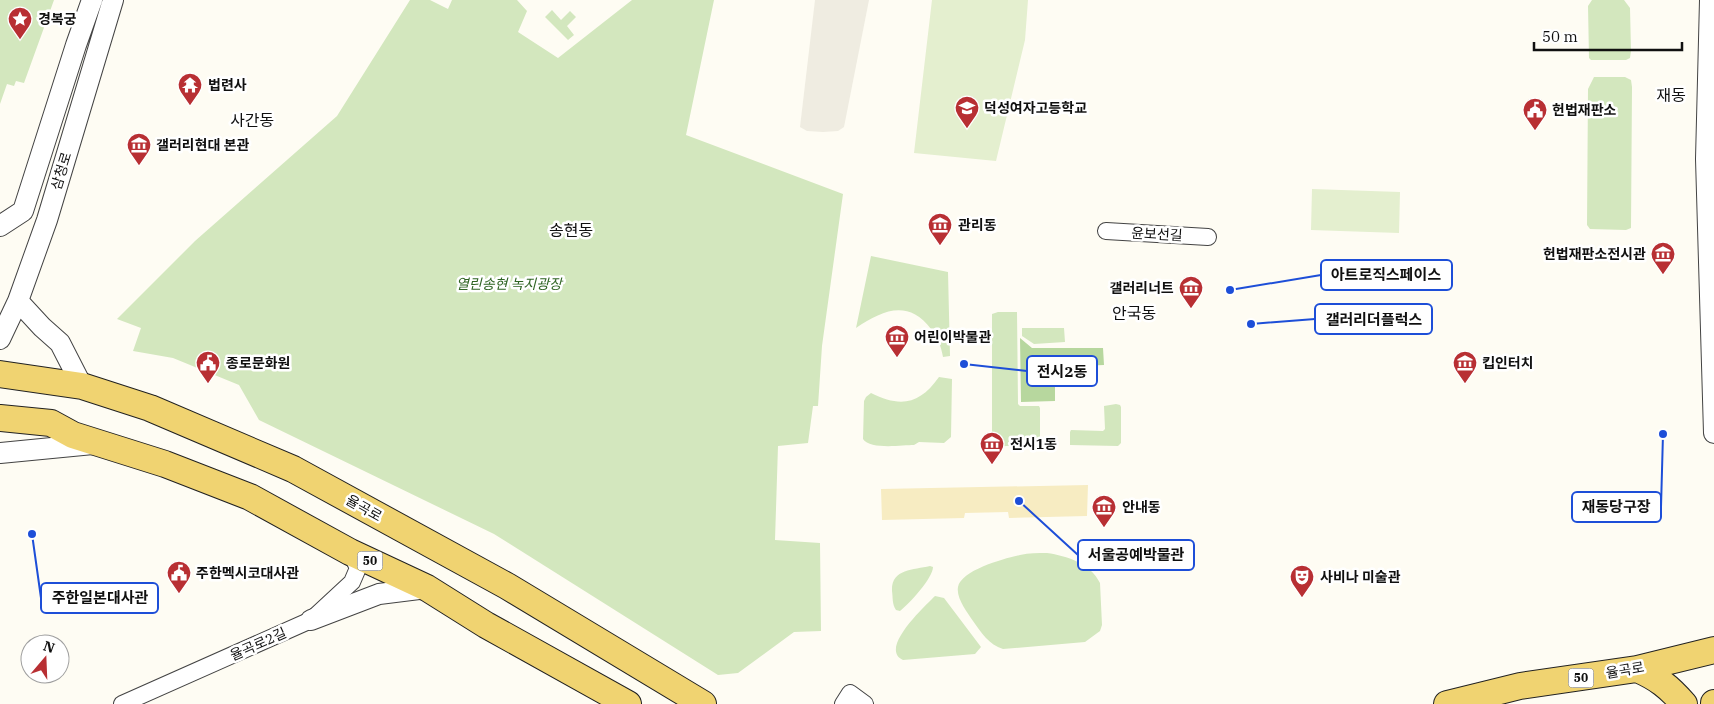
<svg xmlns="http://www.w3.org/2000/svg" width="1714" height="704" viewBox="0 0 1714 704" font-family="'IBM Plex Serif','Noto Sans KR',serif">
<rect width="100%" height="100%" fill="#fefcf3"/>
<path fill="#d3e7be" d="M0,0H54L24,83L16,81L14,86L7,84L0,104Z
M410,0H430L448,9L452,0H517L527,11L518,32L558,58L632,0H714L686,135L843,194L822,346L818,406H813L808,443L778,446L775,540L820,543L821,631L794,632L738,673L718,675L494,534L259,420L239,385L173,358L133,351L141,328L117,319L195,241L337,116Z
M1592,0H1624L1630,8L1631,51L1630,58L1626,60H1591L1589,58L1588,6Z
M552,10L561,20L570,11L576,17L567,26L574,35L568,40L545,17Z
M1594,77H1625L1631,80L1632,87L1631,228L1626,230L1590,229L1587,225L1588,89Z
M871,256L948,272L950,356L943,357C941,346 938,338 931,329C908,299 883,310 856,328Z
M998,312H1017L1018,404L1020,406H1039L1040,408V442L1038,444L992,447V314Z
M1022,328H1064L1065,342L1034,344L1022,336Z
M939,377L952,379L951,437L944,443L919,442L914,445C902,445 870,450 863,439L864,401L866,397L871,393C901,408 920,404 939,377Z
M1116,404L1120,405L1121,407V443L1118,446L1070,445V432L1071,430L1103,431L1105,429L1104,406Z
M1047,553C1067,556 1090,563 1100,583L1102,625L1100,631L1085,642L1003,649C989,645 981,632 973,621C967,612 956,598 958,587C961,570 1005,558 1020,555C1029,553 1038,553 1047,553Z
M930,566L933,567C933,578 909,604 900,611L896,610C892,604 893,598 892,591C891,569 913,570 930,566Z
M935,596L944,598L981,647L975,654L903,660C878,649 926,605 935,596Z"/>
<path fill="#b7d79e" d="M1020,338L1032,348H1103L1104,365L1055,367V401L1021,402Z"/>
<path fill="#f7ecc2" d="M1088,485L1087,516L1009,518L1008,512L965,513L964,518L882,520L881,489Z"/>
<path fill="#e4efcf" d="M932,0H1028L1025,40L996,161L914,153Z
M1312,189L1400,192L1399,233L1311,230Z"/>
<path fill="#efece1" d="M815,0H869L844,127L838,131L823,132L807,131L800,127Z"/>
<g fill="none" stroke-linecap="round" stroke-linejoin="round">
<defs>
<path id="minor" d="M1106,231L1208,237
M122,704L311,620L352,582L358,568L350,552
M843,704L850,693L865,704"/>
<path id="tertiary" d="M1710,0L1706,159L1714,433
M0,226L23,211L76,45L92,0
M18,301L42,327L60,343L82,386
M0,339L18,301L47,220L113,0
M0,453L93,444
M311,620L379,594L427,588"/>
<path id="primary" d="M0,374L82,386L150,408L293,469L507,586L703,704
M0,418L51,423L73,435L165,464L250,497L350,552L427,588L486,625L628,704
M1637,669C1658,678 1669,687 1684,704
M1447,704L1520,686L1637,669L1714,650
M1714,704V703"/>
</defs>
<use href="#minor" stroke="#434343" stroke-width="18"/>
<use href="#tertiary" stroke="#434343" stroke-width="22"/>
<use href="#primary" stroke="#212121" stroke-width="28"/>
<use href="#minor" stroke="#fff" stroke-width="16"/>
<use href="#tertiary" stroke="#fff" stroke-width="20"/>
<use href="#primary" stroke="#f0d371" stroke-width="26"/>
</g>
<defs>
<symbol id="sight-pin" viewBox="-11 -11 22 30"><path d="M0 17L-7.5 6A9.5 9.5 0 1 1 7.5 6Z" fill="#b82f33" stroke="#fff"/><path d="M0-6L1.8-2.2L6-1.7L2.9 1.2L3.7 5.4L0 3.3L-3.7 5.4L-2.9 1.2L-6-1.7L-1.8-2.2Z" fill="#fff"/></symbol>
<symbol id="temple-pin" viewBox="-11 -11 22 30"><path d="M0 17L-7.5 6A9.5 9.5 0 1 1 7.5 6Z" fill="#b82f33" stroke="#fff"/><path d="M0-6L5-2H3V0L6.5 2.5H4V6H1.5V3h-3V6H-4V2.5H-6.5L-3 0V-2H-5Z" fill="#fff"/></symbol>
<symbol id="school-pin" viewBox="-11 -11 22 30"><path d="M0 17L-7.5 6A9.5 9.5 0 1 1 7.5 6Z" fill="#b82f33" stroke="#fff"/><path d="M0-5L7-2L0 1L-7-2ZM-4 1L0 2.5L4 1V4Q0 6-4 4Z" fill="#fff"/></symbol>
<symbol id="civic-pin" viewBox="-11 -11 22 30"><path d="M0 17L-7.5 6A9.5 9.5 0 1 1 7.5 6Z" fill="#b82f33" stroke="#fff"/><path d="M-.6-6.5H3V-4.5H.6V-3L4-1V1h2V6H-6V1h2V-1L-.6-3ZM-1.2 2.5V6h2.4V2.5Z" fill="#fff"/></symbol>
<symbol id="museum-pin" viewBox="-11 -11 22 30"><path d="M0 17L-7.5 6A9.5 9.5 0 1 1 7.5 6Z" fill="#b82f33" stroke="#fff"/><path d="M0-6L6-3V-2H-6V-3ZM-5-1h2V3h-2ZM-1-1h2V3h-2ZM3-1h2V3H3ZM-6 4H6V6H-6Z" fill="#fff"/></symbol>
<symbol id="theatre-pin" viewBox="-11 -11 22 30"><path d="M0 17L-7.5 6A9.5 9.5 0 1 1 7.5 6Z" fill="#b82f33" stroke="#fff"/><path d="M-5-5.5Q0-4 5-5.5V0Q5 5 0 6Q-5 5-5 0ZM-3.3-2.5H-1v1.5H-3.3ZM1-2.5H3.3v1.5H1ZM-2.8 1Q0 5.5 2.8 1Z" fill="#fff"/></symbol>
</defs>
<g fill-rule="evenodd">
<use href="#sight-pin" x="6" y="5" width="28" height="38"/>
<use href="#temple-pin" x="176" y="71" width="28" height="38"/>
<use href="#school-pin" x="953" y="94" width="28" height="38"/>
<use href="#civic-pin" x="1521" y="96" width="28" height="38"/>
<use href="#museum-pin" x="125" y="131" width="28" height="38"/>
<use href="#museum-pin" x="926" y="211" width="28" height="38"/>
<use href="#museum-pin" x="1649" y="240" width="28" height="38"/>
<use href="#museum-pin" x="1177" y="274" width="28" height="38"/>
<use href="#museum-pin" x="883" y="323" width="28" height="38"/>
<use href="#civic-pin" x="194" y="349" width="28" height="38"/>
<use href="#museum-pin" x="1451" y="349" width="28" height="38"/>
<use href="#museum-pin" x="978" y="430" width="28" height="38"/>
<use href="#museum-pin" x="1090" y="493" width="28" height="38"/>
<use href="#civic-pin" x="165" y="559" width="28" height="38"/>
<use href="#theatre-pin" x="1288" y="563" width="28" height="38"/>
</g>
<g text-anchor="middle" stroke-width="5" stroke-linejoin="round" paint-order="stroke">
<g fill="#fff" stroke="#585858" stroke-width="1">
<rect x="357.5" y="551.5" width="25" height="19" rx="4"/>
<rect x="1568.5" y="668.5" width="25" height="19" rx="4"/>
</g>
<g font-size="12" font-weight="bold" fill="#101010">
<text x="370" y="565">50</text>
<text x="1581" y="682">50</text>
</g>
<g font-size="14" font-weight="bold" fill="#101010" stroke="#fff" text-anchor="start">
<text x="38" y="24">경복궁</text>
<text x="208" y="90">법련사</text>
<text x="984" y="113">덕성여자고등학교</text>
<text x="1552" y="115">헌법재판소</text>
<text x="156" y="150">갤러리현대 본관</text>
<text x="958" y="230">관리동</text>
<text x="1646" y="259" text-anchor="end">헌법재판소전시관</text>
<text x="1174" y="293" text-anchor="end">갤러리너트</text>
<text x="914" y="342">어린이박물관</text>
<text x="226" y="368">종로문화원</text>
<text x="1482" y="368">킵인터치</text>
<text x="1010" y="449">전시1동</text>
<text x="1122" y="512">안내동</text>
<text x="196" y="578">주한멕시코대사관</text>
<text x="1320" y="582">사비나 미술관</text>
</g>
<g font-size="14" fill="#101010" stroke="#fff">
<text transform="translate(61 171) rotate(-73)" y="5">삼청로</text>
<text transform="translate(1157 234) rotate(3)" y="5">윤보선길</text>
<text transform="translate(364 508) rotate(29)" y="5">율곡로</text>
<text transform="translate(258 644) rotate(-24)" y="5">율곡로2길</text>
<text transform="translate(1625 670) rotate(-10)" y="5">율곡로</text>
</g>
<g font-size="14" font-style="italic" fill="#2f6423" stroke="#fff">
<text x="509" y="289">열린송현 녹지광장</text>
</g>
<g font-size="16" fill="#101010" stroke="#fff">
<text x="1671" y="101">재동</text>
<text x="252" y="126">사간동</text>
<text x="571" y="236">송현동</text>
<text x="1134" y="319">안국동</text>
</g>
</g>
<path fill="none" stroke="#1d4ed8" stroke-width="2" d="M1230 290L1321 275M1251 324L1315 319M964 364L1027 371M1663 434L1661 507M1019 501L1078 555M32 534L41 598"/>
<g fill="#1d4ed8" stroke="#fff" stroke-width="2">
<circle cx="1230" cy="290" r="5"/>
<circle cx="1251" cy="324" r="5"/>
<circle cx="964" cy="364" r="5"/>
<circle cx="1663" cy="434" r="5"/>
<circle cx="1019" cy="501" r="5"/>
<circle cx="32" cy="534" r="5"/>
</g>
<g fill="#fff" stroke="#1d4ed8" stroke-width="2">
<rect x="1321" y="260" width="131" height="30" rx="5"/>
<rect x="1315" y="304" width="117" height="30" rx="5"/>
<rect x="1027" y="356" width="70" height="30" rx="5"/>
<rect x="1572" y="492" width="89" height="30" rx="5"/>
<rect x="1078" y="540" width="116" height="30" rx="5"/>
<rect x="41" y="583" width="117" height="30" rx="5"/>
</g>
<g font-size="15" text-anchor="middle" font-weight="bold" fill="#101010">
<text x="1386" y="280">아트로직스페이스</text>
<text x="1374" y="325">갤러리더플럭스</text>
<text x="1062" y="377">전시2동</text>
<text x="1616" y="512">재동당구장</text>
<text x="1136" y="560">서울공예박물관</text>
<text x="100" y="603">주한일본대사관</text>
</g>
<g transform="translate(45 659) rotate(19)"><circle r="24" fill="#ffffff" stroke="#9f9f9f"/>
<path d="M0-4L9 19L0 12L-9 19Z" fill="#b82f33"/>
<text y="-8" font-size="14" font-weight="bold" text-anchor="middle" fill="#101010">N</text>
</g>
<path d="M1534 42v8h148v-8" fill="none" stroke="#101010" stroke-width="2.5"/>
<text x="1542" y="42" font-size="15" fill="#101010" stroke="#ffffff" stroke-width="4" paint-order="stroke">50 m</text>
</svg>
